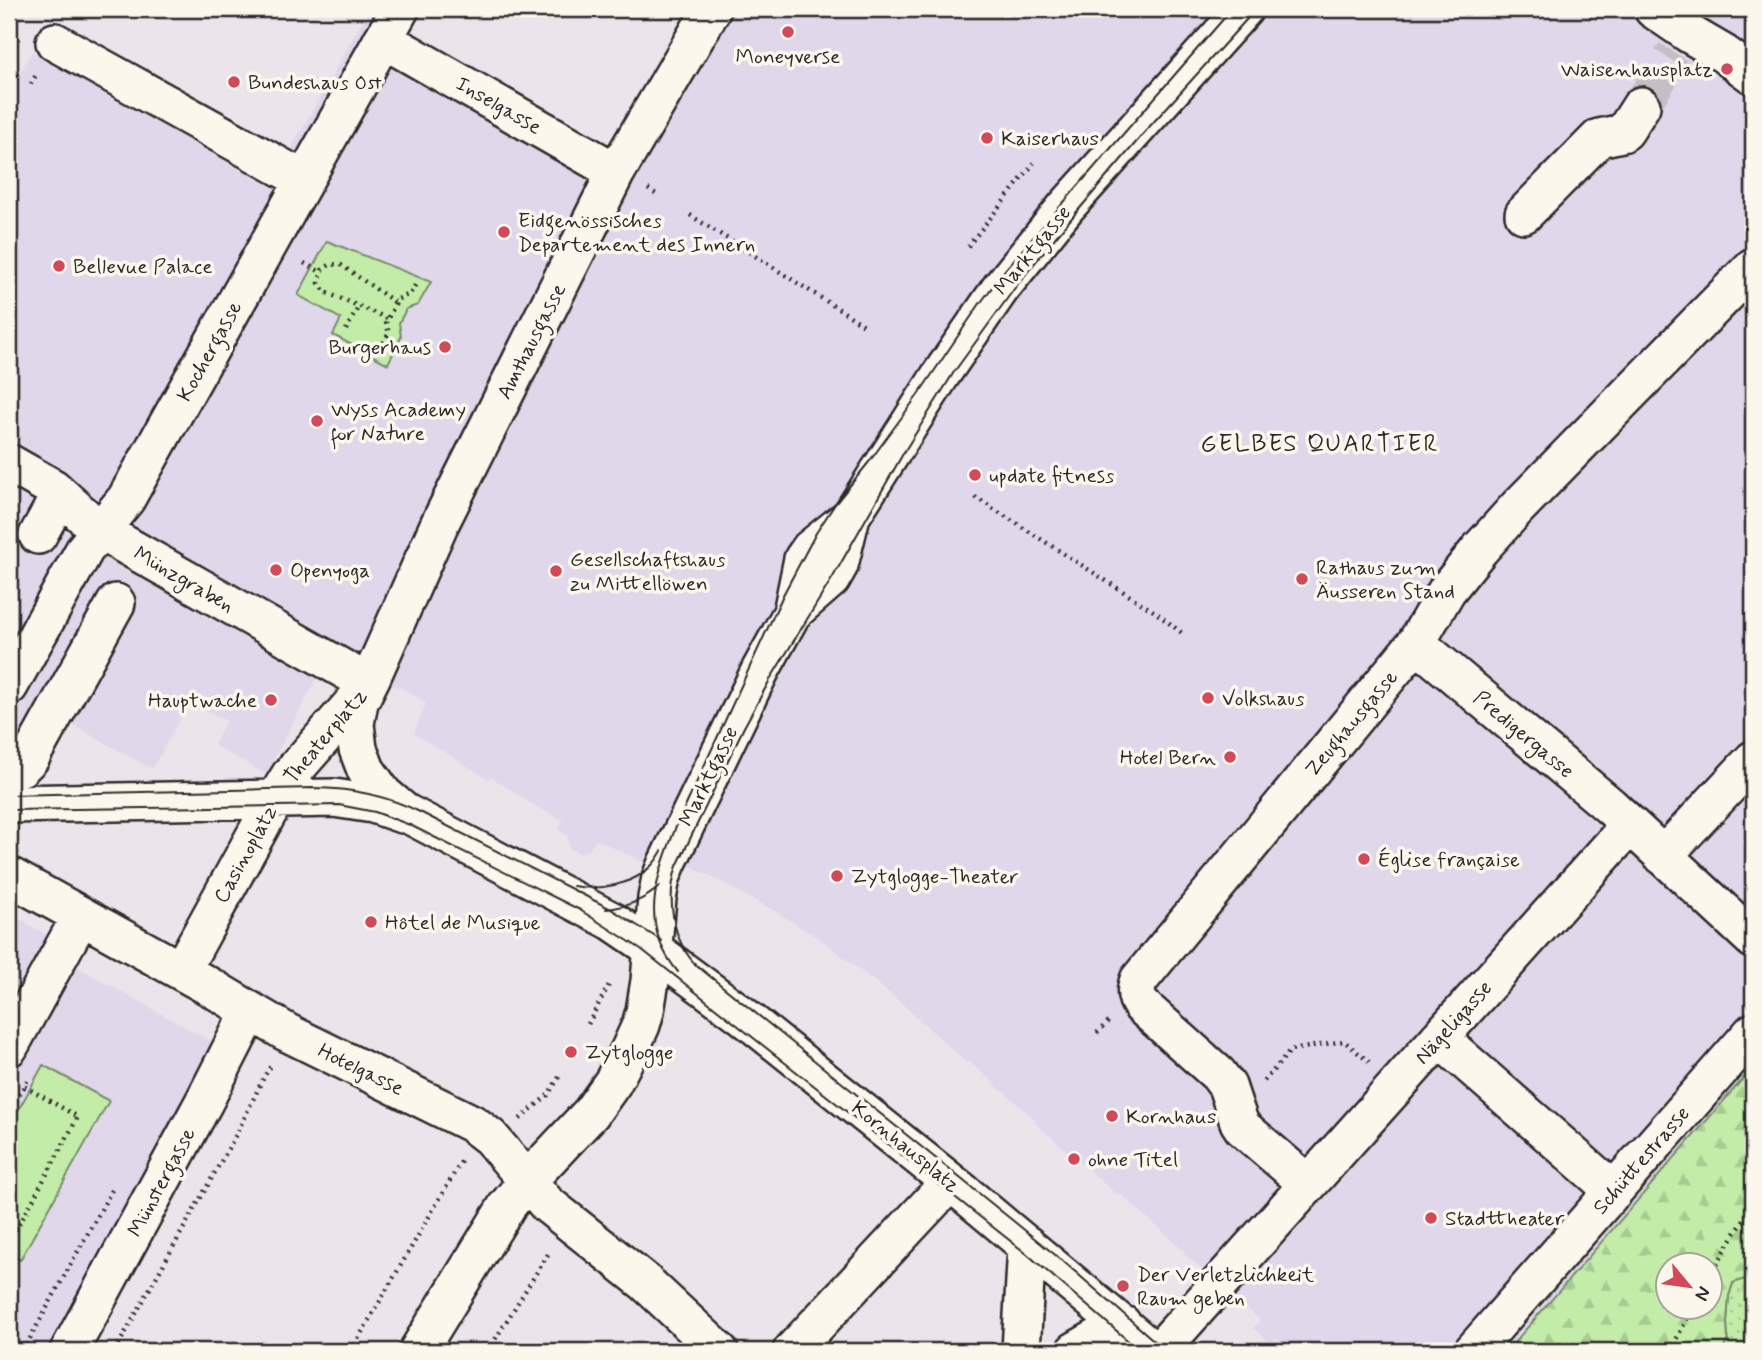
<svg xmlns="http://www.w3.org/2000/svg" width="1762" height="1360" viewBox="0 0 1762 1360" font-family="Mynerve,sans-serif">
<defs>
<pattern id="grass-dots" width="8" height="8" patternUnits="userSpaceOnUse" patternTransform="scale(1.75)"><rect width="8" height="8" fill="#c2eca8"/><path d="M2 2h.1M6 6h.1" fill="none" stroke="#a7cb91" stroke-width="1.8" stroke-linecap="round"/></pattern>
<pattern id="forest-firs" width="22" height="20" patternUnits="userSpaceOnUse" patternTransform="scale(1.75)"><rect width="22" height="20" fill="#c2eca8"/><path d="M5 1l3.5 6h-7zM16 11l3.5 6h-7z" fill="#a7cb91"/></pattern>
</defs>
<rect width="100%" height="100%" fill="#ebe4eb"/>
<filter id="ink" filterUnits="userSpaceOnUse"><feTurbulence type="fractalNoise" baseFrequency=".0143" numOctaves="2"/><feDisplacementMap in="SourceGraphic" scale="14" xChannelSelector="R" yChannelSelector="G"/><feConvolveMatrix kernelMatrix="1 2 1 2 8 2 1 2 1" color-interpolation-filters="sRGB"/></filter>
<g filter="url(#ink)">
<path fill="#e0d7ea" d="M695,9H1753V1066L1505,1351H1288L1289,1350L1276,1338L1271,1343L1253,1328L1260,1320L1192,1261L1184,1253L1185,1251L1118,1192L1116,1194L1034,1122L1036,1120L969,1062L967,1063L898,1000L823,941L775,911L691,866L642,862L596,839L589,850L579,853L569,847L567,835L558,830L563,820L537,807L491,777L489,779L414,734L426,703L403,689L342,664L316,680L266,774L214,745L226,721L190,701L152,769L60,718L9,754V71L19,76L32,52L270,186L367,13L603,143H609L617,140Z
M9,913L47,935L9,1003Z
M72,964L214,1043L44,1351H14L9,1348V1253L21,1259L109,1101L43,1065L9,1127V1079Z"/>
<path fill="url(#grass-dots)" stroke="#768c6a" stroke-width="2" d="M1753,1276V1351H1722L1728,1340L1727,1322L1729,1296L1733,1283Z"/>
<path fill="url(#forest-firs)" stroke="#768c6a" stroke-width="2" fill-rule="evenodd" d="M1753,1067V1276L1733,1283L1729,1296L1727,1322L1728,1340L1722,1351H1507ZM1668,1266H1710V1308H1668Z"/>
<path fill="#c2eca8" stroke="#768c6a" stroke-width="2" d="M327,241L431,282L418,305L406,309L399,323L401,337L388,364L333,335L341,319L298,295Z
M43,1065L109,1101L20,1260L9,1253V1127Z"/>
<g fill="none" stroke-linecap="round" stroke-linejoin="round">
<path stroke="#c5bfc5" stroke-width="37" stroke-dasharray="37 18" stroke-linecap="butt" d="M1641,106L1675,53"/>
<defs>
<path id="minor" d="M712,9L616,172L439,525L372,676L359,702L355,724L358,749L366,770L383,794L404,812L612,921L643,942L742,1015L964,1193L1153,1351
M1653,9L1688,33L1724,54L1753,75
M383,39L616,172
M55,42L304,180
M1524,214L1599,138L1622,133L1625,131L1641,106
M9,463L53,488L99,530L368,683
M38,535L60,495
M792,613L831,579L839,565L851,516L940,376L1000,289L1066,207L1244,9
M1416,643L1610,806L1753,939
M9,686L85,549L126,499L400,9
M9,769L21,767L30,758L116,603
M9,804L334,798L373,804L402,814
M1663,856L1753,760
M9,876L212,988L286,1032L473,1124L490,1137L547,1204L645,1282L719,1351
M181,971L272,805L291,774L362,693
M1439,1038L1614,1191
M9,1047L81,916
M1308,1184L1243,1128L1239,1122L1227,1086L1218,1074L1142,1006C1135,997 1135,990 1139,980L1416,643L1447,590L1480,549L1517,508L1753,267
M69,1351L204,1102L250,1012
M418,1351L507,1206L527,1181L591,1113L613,1082L630,1049L641,1025L645,1011L650,981L657,898L661,878L667,863L760,671L792,613L803,559L810,549L851,516
M792,1351L950,1182
M1021,1351L1027,1245
M1075,1351L1122,1324
M1159,1351L1630,825
M1473,1351L1753,1032"/>
</defs>
<use href="#minor" stroke="#2b2b2b" stroke-width="42"/>
<path stroke="#2b2b2b" stroke-width="4.5" stroke-dasharray="2 5" stroke-linecap="butt" d="M9,50L20,37
M31,84L37,73
M648,189L659,196
M690,215L864,325
M968,246L1034,163
M304,263L321,272
M387,318L325,292L319,283L322,270L331,264L341,265L396,303
M346,330L359,306
M380,349L389,333L386,322L398,299L410,294L417,282
M975,497L1155,612L1182,633
M588,1024L611,981
M1097,1033L1110,1020
M1264,1081L1291,1050L1344,1041L1369,1062
M9,1113L29,1078
M520,1119L548,1095L561,1074
M9,1225L17,1229L78,1117L24,1086
M1710,1276L1734,1235L1753,1207
M23,1351L114,1186
M115,1351L237,1133L264,1077L272,1064
M351,1351L462,1160
M488,1351L550,1251
M1670,1351L1693,1308"/>
<use href="#minor" stroke="#fbf7ec" stroke-width="37"/>
<path stroke="#2b2b2b" stroke-width="2" d="M9,795L313,788C351,788 388,796 422,813L611,909L662,941
M9,810L339,805L375,812L410,825L580,910L641,949L1027,1254L1140,1351
M573,886C599,891 634,885 652,865C656,861 659,856 662,851
M606,909C627,907 645,900 660,886
M678,972C638,924 656,880 675,829L783,595L816,533L835,504L869,462L918,395L979,305L1004,271L1232,9
M1166,1351L1064,1262L696,965C672,940 666,898 677,866L744,727L771,678L833,577L904,452L954,372L1017,285L1058,234L1150,126L1256,9"/>
</g>
</g>
<g fill="#d1495b" stroke="#fbf7ec" stroke-width="2.5">
<circle cx="788" cy="32" r="7"/>
<circle cx="1727" cy="69" r="7"/>
<circle cx="234" cy="82" r="7"/>
<circle cx="987" cy="138" r="7"/>
<circle cx="504" cy="232" r="7"/>
<circle cx="59" cy="266" r="7"/>
<circle cx="445" cy="347" r="7"/>
<circle cx="317" cy="421" r="7"/>
<circle cx="975" cy="475" r="7"/>
<circle cx="276" cy="570" r="7"/>
<circle cx="556" cy="571" r="7"/>
<circle cx="1302" cy="579" r="7"/>
<circle cx="1208" cy="698" r="7"/>
<circle cx="271" cy="700" r="7"/>
<circle cx="1230" cy="757" r="7"/>
<circle cx="1364" cy="859" r="7"/>
<circle cx="837" cy="876" r="7"/>
<circle cx="371" cy="922" r="7"/>
<circle cx="571" cy="1052" r="7"/>
<circle cx="1112" cy="1116" r="7"/>
<circle cx="1074" cy="1159" r="7"/>
<circle cx="1431" cy="1218" r="7"/>
<circle cx="1123" cy="1286" r="7"/>
</g>
<g text-anchor="middle" stroke-width="7" stroke-linejoin="round" paint-order="stroke">
<g font-size="21" fill="#2b2b2b" stroke="#fbf7ec" text-anchor="start">
<text x="788" y="63" text-anchor="middle">Moneyverse</text>
<text x="1713" y="76" text-anchor="end">Waisenhausplatz</text>
<text x="248" y="89">Bundeshaus Ost</text>
<text x="1001" y="145">Kaiserhaus</text>
<text x="518" y="227">Eidgenössisches<tspan x="518" dy="24">Departement des Innern</tspan></text>
<text x="73" y="273">Bellevue Palace</text>
<text x="431" y="354" text-anchor="end">Burgerhaus</text>
<text x="331" y="416">Wyss Academy<tspan x="331" dy="24">for Nature</tspan></text>
<text x="989" y="482">update fitness</text>
<text x="570" y="566">Gesellschaftshaus<tspan x="570" dy="24">zu Mittellöwen</tspan></text>
<text x="1316" y="574">Rathaus zum<tspan x="1316" dy="24">Äusseren Stand</tspan></text>
<text x="290" y="577">Openyoga</text>
<text x="1222" y="705">Volkshaus</text>
<text x="257" y="707" text-anchor="end">Hauptwache</text>
<text x="1216" y="764" text-anchor="end">Hotel Bern</text>
<text x="1378" y="866">Église française</text>
<text x="851" y="883">Zytglogge-Theater</text>
<text x="385" y="929">Hôtel de Musique</text>
<text x="585" y="1059">Zytglogge</text>
<text x="1126" y="1123">Kornhaus</text>
<text x="1088" y="1166">ohne Titel</text>
<text x="1445" y="1225">Stadttheater</text>
<text x="1137" y="1281">Der Verletzlichkeit<tspan x="1137" dy="24">Raum geben</tspan></text>
</g>
<g font-size="21" fill="#2b2b2b" stroke="#fbf7ec">
<text transform="translate(499 105) rotate(30)" y="7">Inselgasse</text>
<text transform="translate(1032 250) rotate(-51)" y="7">Marktgasse</text>
<text transform="translate(531 341) rotate(-63)" y="7">Amthausgasse</text>
<text transform="translate(209 351) rotate(-61)" y="7">Kochergasse</text>
<text transform="translate(184 579) rotate(30)" y="7">Münzgraben</text>
<text transform="translate(1351 723) rotate(-50)" y="7">Zeughausgasse</text>
<text transform="translate(1524 734) rotate(40)" y="7">Predigergasse</text>
<text transform="translate(325 736) rotate(-50)" y="7">Theaterplatz</text>
<text transform="translate(708 776) rotate(-64)" y="7">Marktgasse</text>
<text transform="translate(245 854) rotate(-61)" y="7">Casinoplatz</text>
<text transform="translate(1453 1022) rotate(-48)" y="7">Nägeligasse</text>
<text transform="translate(361 1069) rotate(26)" y="7">Hotelgasse</text>
<text transform="translate(906 1146) rotate(39)" y="7">Kornhausplatz</text>
<text transform="translate(1641 1160) rotate(-49)" y="7">Schüttestrasse</text>
<text transform="translate(161 1182) rotate(-62)" y="7">Münstergasse</text>
</g>
<g font-size="24" letter-spacing="2" fill="#2b2b2b" stroke="#fbf7ec">
<text x="1320" y="451">GELBES QUARTIER</text>
</g>
</g>
<rect width="1762" height="1360" fill="none" stroke="#fbf7ec" stroke-width="35"/>
<rect x="18" y="18" width="1727" height="1325" fill="none" stroke="#2b2b2b" stroke-width="2.5" filter="url(#ink)"/>
<g transform="translate(1689 1286) rotate(119)"><circle r="33" fill="#fbf7ec" stroke="#a8a59f" stroke-width="2"/>
<path d="M0-5L12 26L0 18L-12 26Z" fill="#d1495b"/>
<text y="-10" font-size="19" font-weight="bold" text-anchor="middle" fill="#2b2b2b">N</text>
</g>
</svg>
